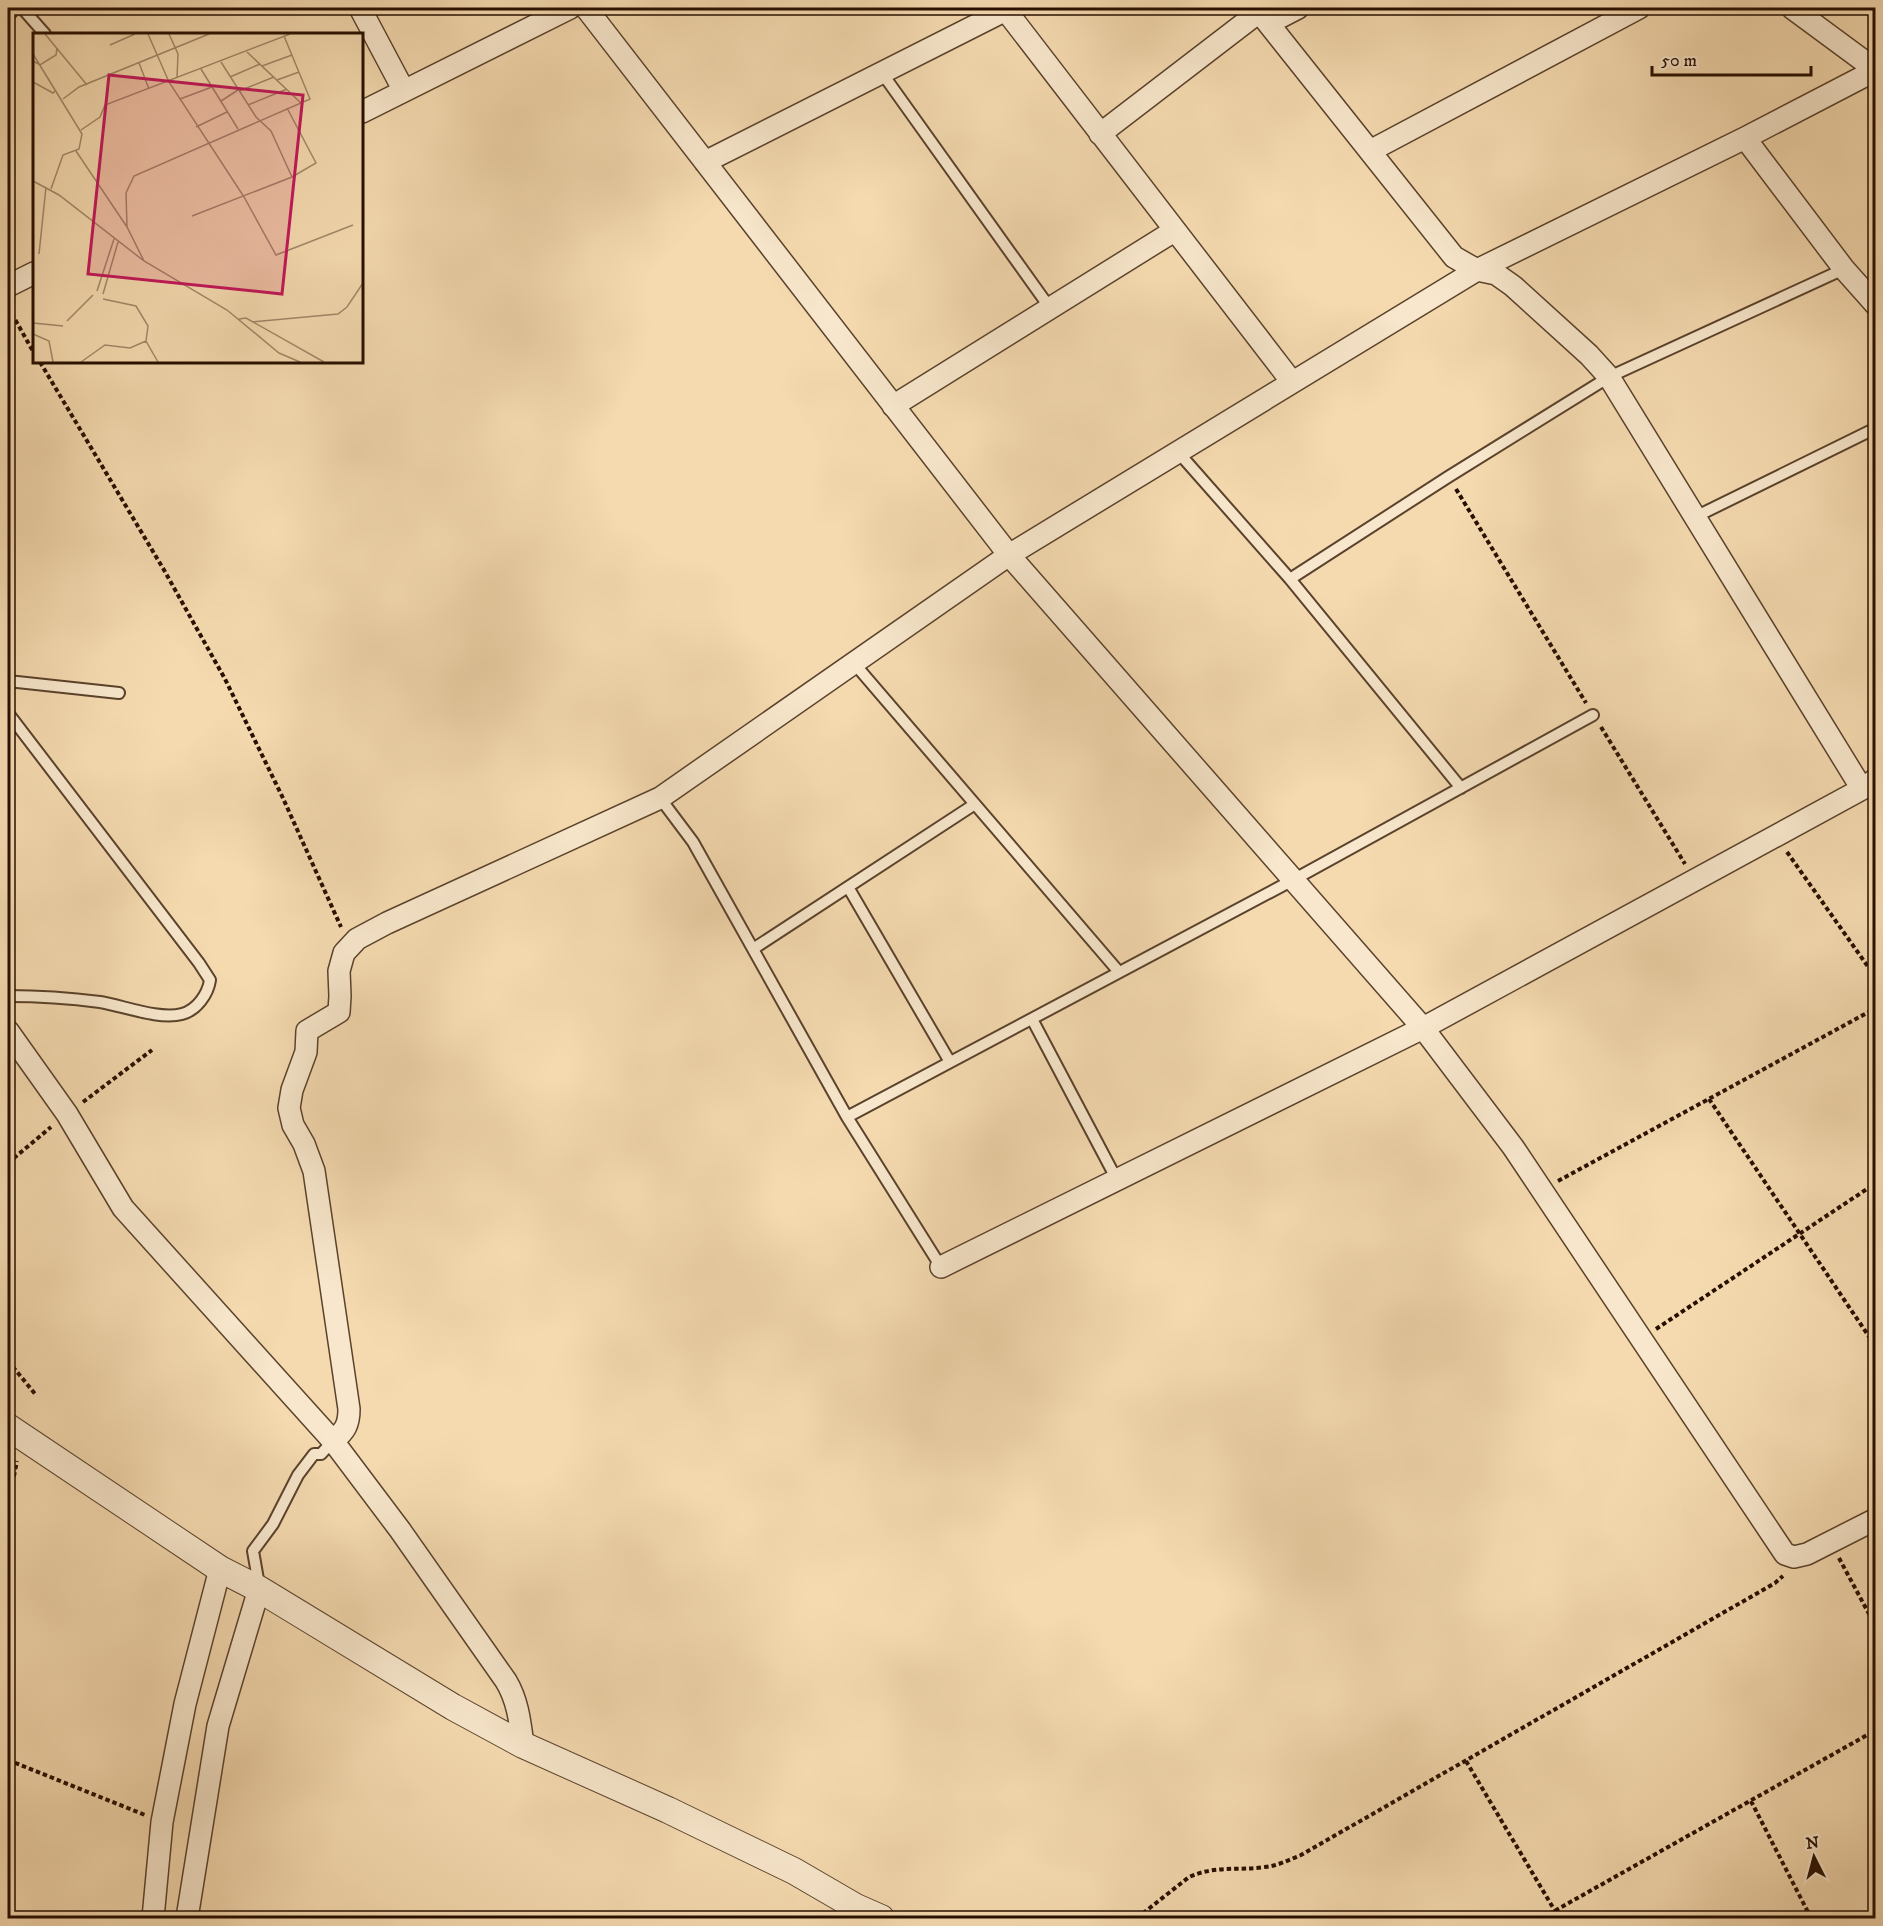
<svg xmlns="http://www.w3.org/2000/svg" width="1883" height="1926" viewBox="0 0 1883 1926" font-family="'IM FELL DW Pica',serif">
<rect width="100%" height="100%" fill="#f5dab0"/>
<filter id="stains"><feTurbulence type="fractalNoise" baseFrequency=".00333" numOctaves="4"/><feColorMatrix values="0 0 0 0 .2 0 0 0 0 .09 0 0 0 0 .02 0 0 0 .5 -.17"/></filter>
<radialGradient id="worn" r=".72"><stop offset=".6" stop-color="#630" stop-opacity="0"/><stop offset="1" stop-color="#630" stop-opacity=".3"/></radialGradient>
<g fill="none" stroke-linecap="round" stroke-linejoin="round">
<defs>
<path id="service" d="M22,8L45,34
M882,73L1050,308
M1178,452L1290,579L1461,788
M1695,517L1876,428
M1290,579L1448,477L1609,377L1844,269
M853,662L1119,972
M8,681L119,693
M8,713L199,963L210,980C208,994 197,1010 182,1014C159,1020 124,1006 100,1002C69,998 39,996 8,996
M660,798L693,842L847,1117L941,1267
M848,887L950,1062
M753,949L975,804
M1032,1019L1117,1180
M847,1117L1293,880L1593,715
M259,1585L253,1551L273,1524L298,1475L314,1454H321L333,1441"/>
<path id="minor" d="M360,8L404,91
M586,8L1009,555L1423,1028L1513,1147L1785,1554L1794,1557L1807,1554L1876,1519
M1004,8L1292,382
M1256,8L1454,257L1477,270L1496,274L1513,286L1589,355L1609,377L1862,789
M8,9L9,8
M1269,23L1298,8
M362,112L570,8
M1100,134L1259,12
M1745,138L1844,269L1876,305
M1370,151L1639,8
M705,162L1006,10
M8,286L34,273
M893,406L1174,231
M8,1031L67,1114L123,1208L333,1441L400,1530L506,1681C518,1701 520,1722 523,1745
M941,1267L1423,1028L1862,789L1876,779
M333,1441C345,1431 349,1425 349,1409L314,1171L304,1144L293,1125L289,1108L292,1090L306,1052L307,1031L339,1012L340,996L339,971L344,953L357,939L387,923L660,798L1009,555L1477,270L1745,138L1876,70L1792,8
M153,1918L162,1822L185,1704L220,1569
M187,1918L218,1726L259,1589"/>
<path id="tertiary" d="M8,1427L220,1569L259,1589L453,1707L523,1745L668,1810L794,1871L856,1907L881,1918"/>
</defs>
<use href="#service" stroke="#5a422c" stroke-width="14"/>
<use href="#minor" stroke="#5a422c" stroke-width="24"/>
<use href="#tertiary" stroke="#5a422c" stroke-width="28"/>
<path stroke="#270f00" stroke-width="4" stroke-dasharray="4.5 3" stroke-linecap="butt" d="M8,307L34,353
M40,362L164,570L225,679L282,796L341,927
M1456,489L1586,703
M1601,727L1685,864
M1787,852L1876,978
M1709,1099L1876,1347
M83,1102L152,1050
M8,1163L51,1127
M1558,1181L1876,1008
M1656,1329L1876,1183
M8,1361L36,1395
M8,1506L17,1461
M1839,1558L1876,1627
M8,1760L145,1815
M1466,1761L1555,1911L1562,1918
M1751,1801L1811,1918
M1137,1918L1189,1877C1216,1865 1237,1871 1265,1867C1277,1866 1289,1860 1301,1855L1775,1583L1783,1576
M1542,1918L1876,1730"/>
<use href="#service" stroke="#f8e7cc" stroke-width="10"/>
<use href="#minor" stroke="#f8e7cc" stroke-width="21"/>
<use href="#tertiary" stroke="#f8e7cc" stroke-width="26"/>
</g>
<g transform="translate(33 33)">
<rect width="330" height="330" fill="#f5dab0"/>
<path fill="none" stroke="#a3896a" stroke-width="1.5" d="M12,1L54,52M115,1L136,49L211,164L243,222L320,192M136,1L145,21L144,45M77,12L102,1M214,19L268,70M0,21L49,101L46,116L30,122L18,156M0,28L7,32L23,22L24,15M188,29L223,84L238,98L259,144M106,30L116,56M229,33L259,22M168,36L205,96M197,44L227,31M244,47L266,39M0,49L20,60L23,57M206,58L241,44M30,66L46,54L176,1M147,66L179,54M188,68L205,57M215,72L254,56M163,94L194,79M48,97L67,84L72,72L257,1M43,118L94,194L111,228M0,148L26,162L111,228L194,277L246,320L267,329M159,183L259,144L283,130L254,75M94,194L93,160L101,143L277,66L251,3M6,221L13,154M64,258L81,206M70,261L85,209M70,266L103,273L115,293L113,308L125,329M206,286L213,285L291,329M34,288L60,262M219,289L305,281L314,274L330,250M0,290L30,293M0,301L16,308L20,329M48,329L72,312L97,315L113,308"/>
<path fill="#c2185b" fill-opacity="0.15" stroke="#c2185b" stroke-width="3" d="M76,42L270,62L249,261L55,241Z"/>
<rect width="330" height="330" fill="none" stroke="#270f00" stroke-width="3"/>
</g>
<rect width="1883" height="1926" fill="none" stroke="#f5dab0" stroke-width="30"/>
<rect x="9" y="9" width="1865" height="1908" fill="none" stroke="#270f00" stroke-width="3"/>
<rect x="15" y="15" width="1853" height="1896" fill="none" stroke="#270f00" stroke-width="1.5"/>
<g transform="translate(1814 1857) rotate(354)" stroke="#f8e7cc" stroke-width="4.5" paint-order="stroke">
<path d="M0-4.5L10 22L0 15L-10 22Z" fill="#270f00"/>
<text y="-9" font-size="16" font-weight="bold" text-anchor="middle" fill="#270f00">N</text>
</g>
<path d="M1652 66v9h159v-9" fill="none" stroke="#270f00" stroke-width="3"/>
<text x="1661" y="66" font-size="18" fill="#270f00" stroke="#f8e7cc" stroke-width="4.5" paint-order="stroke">50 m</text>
<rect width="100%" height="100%" filter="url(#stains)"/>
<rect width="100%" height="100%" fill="url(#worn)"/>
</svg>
